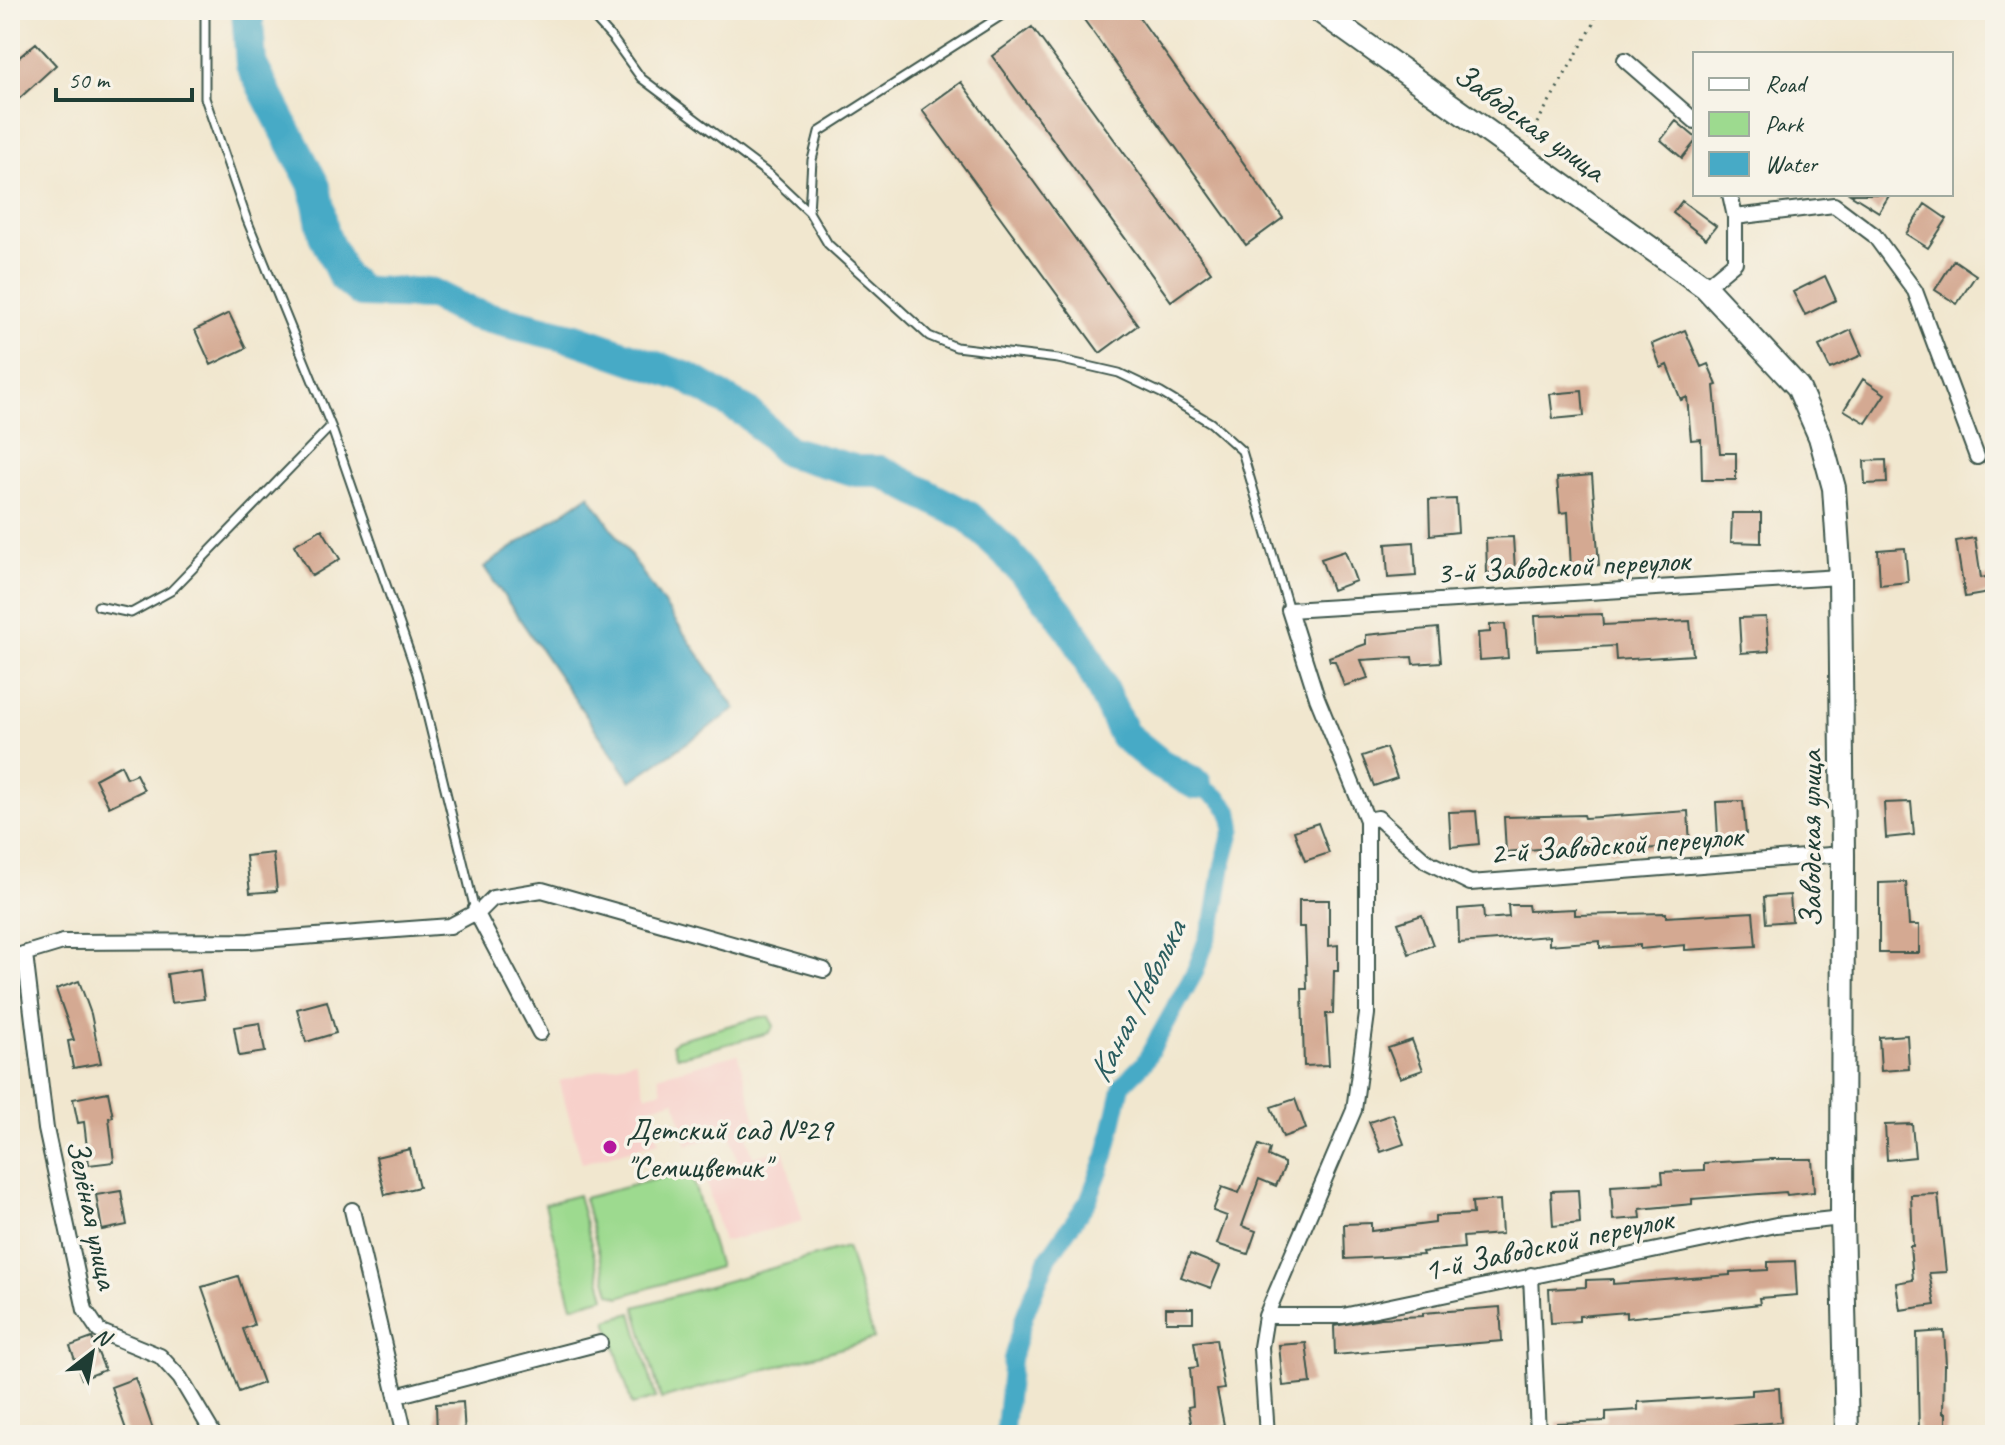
<svg xmlns="http://www.w3.org/2000/svg" width="2005" height="1445" viewBox="0 0 2005 1445" font-family="Caveat,sans-serif">
<rect width="100%" height="100%" fill="#f7f3e8"/>
<filter id="ink" filterUnits="userSpaceOnUse"><feTurbulence type="fractalNoise" baseFrequency=".0125" numOctaves="2"/><feDisplacementMap in="SourceGraphic" scale="16" xChannelSelector="R" yChannelSelector="G"/><feConvolveMatrix kernelMatrix="1 2 1 2 8 2 1 2 1" color-interpolation-filters="sRGB"/></filter>
<filter id="wash" filterUnits="userSpaceOnUse"><feTurbulence type="fractalNoise" baseFrequency=".006" numOctaves="4" result="noise"/><feDisplacementMap in="SourceGraphic" scale="32" xChannelSelector="R" yChannelSelector="G"/><feGaussianBlur stdDeviation="1.8" result="paint"/><feColorMatrix in="noise" values="0 0 0 0 0 0 0 0 0 0 0 0 0 0 0 0 0 1.4 0 .05"/><feComposite in="paint" operator="in"/></filter>
<g filter="url(#wash)">
<rect width="100%" height="100%" fill="#f1e7cf"/>
<path fill="#f7d0ca" d="M738,1054L759,1131L747,1135L753,1157L783,1149L803,1221L723,1242L704,1174L739,1165L730,1134L687,1145L675,1100L649,1108L659,1142L582,1163L559,1081L635,1060L646,1095L662,1090L658,1076Z"/>
<path fill="#9dda8f" stroke="#5e8c62" stroke-width="2" d="M760,1017H769L774,1026L769,1033L682,1056H677L672,1045L677,1040Z
M683,1172L692,1178L719,1267L619,1297L610,1293L584,1198Z
M578,1195L605,1297L572,1306L545,1204Z
M847,1247L874,1339L661,1399L635,1307Z
M632,1313L656,1398L632,1405L607,1320Z"/>
<path fill="#47aac6" stroke="#33747d" stroke-width="2" d="M589,495L736,709L631,781L484,567Z"/>
<g fill="none" stroke-linecap="round" stroke-linejoin="round">
<path stroke="#47aac6" stroke-width="18" d="M1002,1435L1005,1428L1012,1359L1025,1314L1048,1258L1088,1201L1106,1155L1122,1085L1144,1063L1195,972L1214,919L1223,865L1233,828L1230,811L1219,798L1196,784"/>
<path stroke="#47aac6" stroke-width="32" d="M247,10L251,64L315,187L324,235L343,276L362,292L432,294L470,313L576,339L688,378L749,414L787,451L857,471H880L969,517L1006,552L1058,611L1081,645L1124,735L1160,764L1196,784"/>
</g>
<g id="blocks">
<path fill="#d4a992" d="M1077,10H1134L1283,218L1246,245Z
M1032,27L1211,272L1171,301L992,56Z
M36,43L56,65L10,107V65Z
M961,82L1138,325L1100,353L922,110Z
M1676,121L1695,137V142L1682,158L1661,140Z
M1850,194H1890L1879,212Z
M1682,201L1716,226L1706,239L1673,213Z
M1925,204L1947,219L1928,248L1906,234Z
M1954,260L1976,275L1957,304L1935,290Z
M1825,276L1836,300L1805,315L1793,292Z
M229,313L246,348L211,365L195,330Z
M1685,330L1701,367L1708,364L1717,385L1714,386L1720,453H1736V480H1702L1701,439L1691,440L1687,397L1681,400L1667,365L1661,368L1652,344Z
M1851,330L1862,355L1830,369L1819,346Z
M1863,379L1885,394L1866,423L1844,410Z
M1582,391L1584,416L1553,419L1550,394Z
M1886,460L1887,483L1865,484L1864,461Z
M1592,475L1599,565L1571,568L1568,512L1560,513L1557,478Z
M1456,499L1458,532L1430,535L1429,500Z
M1732,513H1761V543L1731,542Z
M322,529L340,559L312,576L294,545Z
M1513,537L1515,570L1487,573L1486,538Z
M1975,538L1981,578L1995,575V592L1965,597L1956,541Z
M1414,542L1416,576L1388,578L1386,544Z
M1905,548L1908,582L1880,585L1878,550Z
M1345,551L1356,581L1332,590L1321,559Z
M1602,614L1603,625L1690,621L1693,655L1616,660L1615,646L1537,650L1535,616Z
M1766,617L1769,651L1741,653L1739,618Z
M1505,624L1508,658L1480,660L1478,633L1490,632V625Z
M1438,628L1441,662L1413,664L1412,657L1361,660L1368,678L1344,686L1335,661H1330L1329,657L1366,644V635Z
M1386,748L1397,778L1374,786L1362,756Z
M121,765L127,778L136,774L144,790L109,807L95,779Z
M1743,801L1746,834L1718,837L1716,802Z
M1911,802L1914,835L1886,838L1884,803Z
M1476,811L1479,844L1451,847L1449,812Z
M1688,811L1690,845L1610,852L1609,847L1559,851V847L1506,852L1504,817L1584,815L1585,818Z
M1318,823L1329,853L1305,861L1294,831Z
M273,853L277,891L250,893L246,856Z
M1906,882L1909,925H1919V953H1879V883Z
M1790,895L1792,921L1766,923L1764,897Z
M1299,900H1329V946L1338,945V971H1334L1333,1014H1326L1329,1065L1304,1066L1302,989H1307L1305,927H1299Z
M1508,905H1528L1529,911L1575,909V915L1666,913V917L1753,912L1756,946L1685,950V945L1640,949V945L1600,948V941L1549,945V936L1459,943L1458,909L1483,907L1484,919L1509,917Z
M1422,915L1433,945L1409,954L1398,923Z
M200,969L204,999L171,1003L167,974Z
M79,981L91,1014L101,1063L73,1068L68,1041L74,1040L56,989Z
M327,1001L336,1033L306,1042L297,1009Z
M260,1023L265,1052L239,1056L234,1027Z
M1907,1035L1909,1069L1881,1071L1879,1037Z
M1412,1040L1423,1070L1400,1078L1388,1048Z
M108,1092L113,1117L109,1118L114,1162L89,1165L84,1122L78,1123L73,1099Z
M1295,1099L1306,1129L1283,1137L1271,1107Z
M1393,1114L1404,1144L1381,1152L1369,1122Z
M1912,1124L1915,1157L1887,1160L1885,1125Z
M1259,1145L1270,1149L1268,1156L1284,1163V1168L1276,1186L1259,1179L1242,1226L1256,1231L1248,1254L1217,1244L1227,1216L1213,1211L1222,1187L1239,1193Z
M410,1149L419,1187L385,1195L376,1157Z
M1772,1159H1812L1814,1192L1787,1195L1786,1192L1692,1199V1204L1640,1209L1641,1218L1613,1220L1611,1186L1663,1183L1662,1172L1704,1170V1163Z
M1578,1190L1580,1223L1553,1226L1551,1191Z
M121,1191L127,1225L102,1230L96,1195Z
M1938,1194L1946,1272L1929,1273L1935,1305L1900,1310L1896,1283L1913,1280L1910,1246H1913L1911,1195Z
M1500,1200L1502,1234L1463,1237L1464,1248L1422,1252L1423,1255L1345,1259L1344,1224L1371,1223V1231L1435,1223V1216L1473,1214L1472,1202Z
M1190,1254L1220,1266L1211,1288L1181,1277Z
M1795,1261L1797,1295L1759,1298L1760,1304L1626,1318V1312L1579,1316V1321L1551,1323L1549,1289L1586,1287V1280L1613,1279V1284L1730,1275V1272L1768,1270V1262Z
M238,1276L254,1325L243,1329L263,1383L239,1392L202,1287Z
M1500,1307L1502,1341L1335,1355L1334,1326L1381,1318L1423,1316V1313Z
M1166,1308H1193V1322H1166Z
M1944,1331L1946,1365H1944L1943,1413H1946V1435H1919L1917,1333Z
M92,1338L105,1370L82,1379L70,1346Z
M1216,1339L1224,1389L1217,1390L1224,1425L1193,1432L1188,1407L1193,1406L1190,1368L1198,1367L1194,1342Z
M1306,1343L1311,1383L1283,1386L1279,1345Z
M135,1378L155,1435H128L111,1387Z
M1779,1388L1781,1422L1734,1426L1735,1430L1667,1435H1557V1423L1606,1421V1412L1638,1410V1402L1752,1395V1390Z
M463,1402L465,1435H437L436,1404Z"/>
</g>
</g>
<g filter="url(#ink)">
<use href="#blocks" fill-opacity="0" stroke="#3e564b" stroke-width="2"/>
<g fill="none" stroke-linecap="round" stroke-linejoin="round">
<defs>
<path id="service" d="M205,10V98L247,220L331,426L417,674L475,910
M587,10L613,39L641,78L771,176L809,212
M1010,10L819,132L812,160L809,212L828,244L929,336L956,347L1058,359L1119,373L1161,393L1211,423L1242,451L1289,610
M98,606L131,613L171,591L331,426"/>
<path id="minor" d="M1625,60L1695,121
M1735,217L1834,205L1874,235L1915,291L1977,457
M1705,287L1735,262V217L1730,194
M1367,820L1378,818L1426,861L1470,883L1843,854
M475,910L540,1033
M25,954L46,1129L85,1310L99,1331L160,1356L180,1378L214,1435
M10,958L63,942L249,941L450,926L482,909L493,898L542,890L824,970
M352,1210L396,1396
M1531,1275L1538,1435
M1266,1316H1343L1776,1225L1842,1218
M405,1435L396,1396L600,1343
M1267,1435L1261,1347L1266,1316L1354,1110L1367,1014V820L1317,698L1289,610L1840,577"/>
<path id="secondary" d="M1318,10L1705,287L1798,387L1820,437L1834,488L1840,577L1843,854L1842,1218L1847,1435"/>
</defs>
<use href="#service" stroke="#3e564b" stroke-width="11"/>
<use href="#minor" stroke="#3e564b" stroke-width="18"/>
<use href="#secondary" stroke="#3e564b" stroke-width="26"/>
<path stroke="#3e564b" stroke-width="3" stroke-dasharray="2 6" stroke-linecap="butt" d="M1529,137L1595,22L1596,10"/>
<use href="#service" stroke="#fff" stroke-width="7"/>
<use href="#minor" stroke="#fff" stroke-width="14"/>
<use href="#secondary" stroke="#fff" stroke-width="22"/>
</g>
</g>
<circle fill="#b5179e" stroke="#f7f3e8" stroke-width="3" cx="610" cy="1147" r="8"/>
<g text-anchor="middle" stroke-width="7" stroke-linejoin="round" paint-order="stroke">
<g font-size="32" fill="#1f3d34" stroke="#f7f3e8">
<text transform="translate(1530 122) rotate(36)" y="11">Заводская улица</text>
<text transform="translate(1563 566) rotate(-3)" y="11">3-й Заводской переулок</text>
<text transform="translate(1810 839) rotate(-90)" y="11">Заводская улица</text>
<text transform="translate(1616 844) rotate(-4)" y="11">2-й Заводской переулок</text>
<text transform="translate(93 1214) rotate(78)" y="11">Зелёная улица</text>
<text transform="translate(1548 1244) rotate(-12)" y="11">1-й Заводской переулок</text>
</g>
<g font-size="32" fill="#1f3d34" stroke="#f7f3e8" text-anchor="start">
<text x="626" y="1140">Детский сад №29<tspan x="626" dy="37">"Семицветик"</tspan></text>
</g>
<g font-size="34" font-style="italic" fill="#2b5e60" stroke="#f7f3e8">
<text transform="translate(1136 1001) rotate(-63)" y="12">Канал Неволька</text>
</g>
</g>
<rect width="2005" height="1445" fill="none" stroke="#f7f3e8" stroke-width="40"/>
<rect x="1693" y="52" width="260" height="144" fill="#f7f3e8" stroke="#a1aaa0" stroke-width="2"/>
<rect x="1709" y="78" width="40" height="12" fill="#ffffff" stroke="#a1aaa0" stroke-width="2"/>
<text x="1765" y="92" font-size="24" fill="#1f3d34">Road</text>
<rect x="1709" y="112" width="40" height="24" fill="#9dda8f" stroke="#a1aaa0" stroke-width="2"/>
<text x="1765" y="132" font-size="24" fill="#1f3d34">Park</text>
<rect x="1709" y="152" width="40" height="24" fill="#47aac6" stroke="#a1aaa0" stroke-width="2"/>
<text x="1765" y="172" font-size="24" fill="#1f3d34">Water</text>
<g transform="translate(92 1353) rotate(31)" stroke="#f7f3e8" stroke-width="6" paint-order="stroke">
<path d="M0-6L14 30L0 20L-14 30Z" fill="#1f3d34"/>
<text y="-12" font-size="22" font-weight="bold" text-anchor="middle" fill="#1f3d34">N</text>
</g>
<path d="M56 88v12h136v-12" fill="none" stroke="#1f3d34" stroke-width="4"/>
<text x="68" y="88" font-size="24" fill="#1f3d34" stroke="#f7f3e8" stroke-width="6" paint-order="stroke">50 m</text>
</svg>
